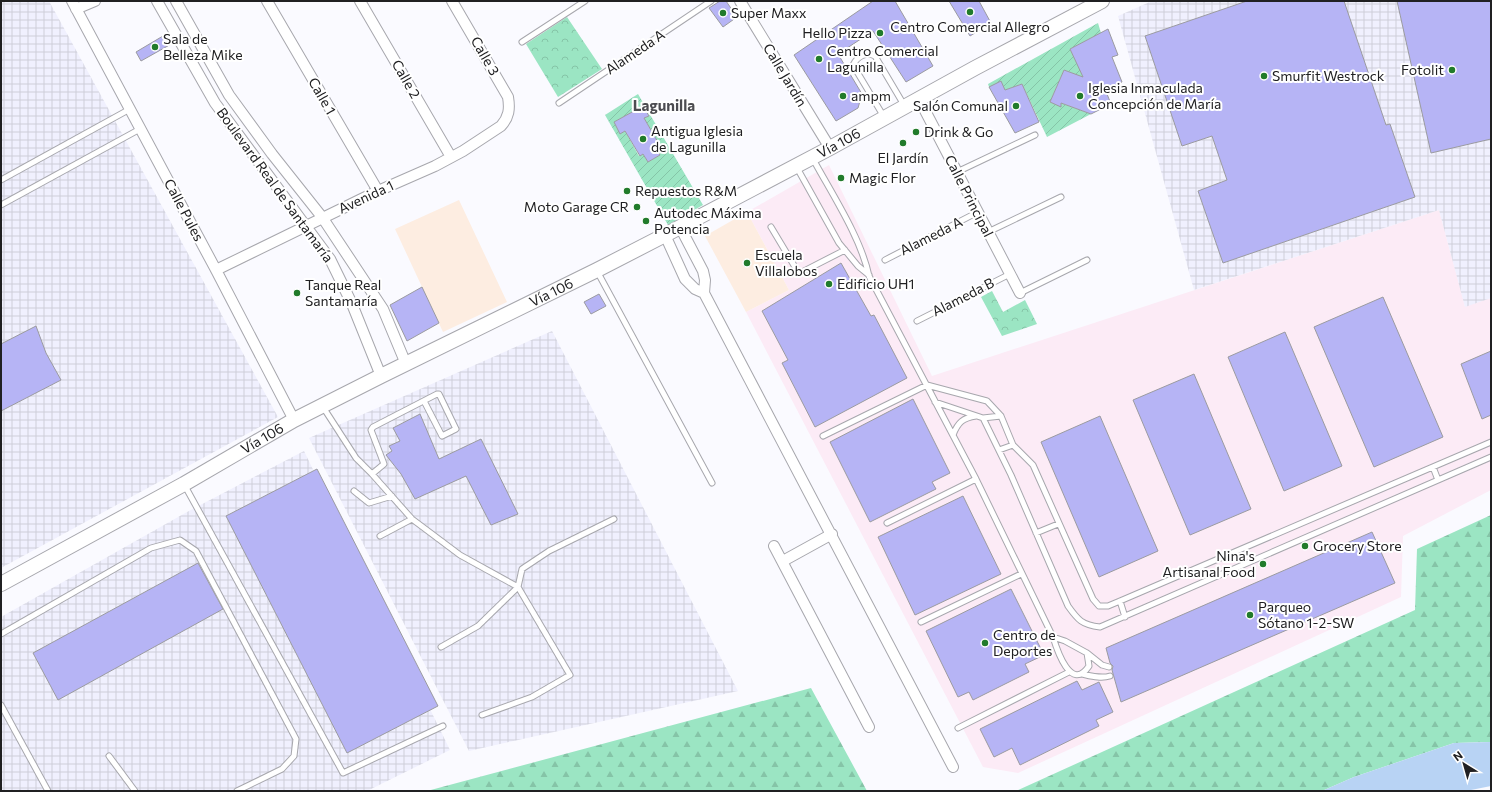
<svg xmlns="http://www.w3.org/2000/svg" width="1492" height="792" viewBox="0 0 1492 792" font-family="Commissioner,sans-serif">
<defs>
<pattern id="industrial-grid" width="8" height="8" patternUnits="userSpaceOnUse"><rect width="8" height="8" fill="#f0f0fe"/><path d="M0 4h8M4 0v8" fill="none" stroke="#ceced9"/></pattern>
<pattern id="forest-firs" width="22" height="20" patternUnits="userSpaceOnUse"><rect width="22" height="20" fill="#9be5c3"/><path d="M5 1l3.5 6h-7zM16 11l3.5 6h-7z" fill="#85c4a7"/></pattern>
<pattern id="park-crowns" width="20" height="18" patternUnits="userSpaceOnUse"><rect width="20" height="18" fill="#9be5c3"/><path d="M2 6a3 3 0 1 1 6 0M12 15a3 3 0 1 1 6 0" fill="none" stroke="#85c4a7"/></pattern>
<pattern id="garden-furrows" width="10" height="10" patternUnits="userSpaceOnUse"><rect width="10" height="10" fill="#9be5c3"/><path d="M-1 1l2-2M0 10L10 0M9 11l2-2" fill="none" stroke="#85c4a7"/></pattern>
</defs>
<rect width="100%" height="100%" fill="#fafaff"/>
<path fill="#fcebf6" d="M829,165L932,376L1439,210L1465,306L1491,298V490L1403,536L1401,597L1018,773L983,767L746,312L789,290L747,212Z"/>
<path fill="url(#industrial-grid)" d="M1,1H49L278,417L1,568Z
M1152,1H1491V298L1465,307L1439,210L1194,290L1118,16Z
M552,331L738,691L469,751L309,438Z
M304,451L450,750L367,791H1V617L187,512Z"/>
<path fill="#fdede1" d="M459,200L507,302L443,332L395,229Z
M747,212L789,290L746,312L705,236Z"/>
<path fill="url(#forest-firs)" d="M1491,515V742L1454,743L1354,777L1322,791H1016L1415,610L1417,549Z
M811,688L867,791H427Z"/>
<path fill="url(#park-crowns)" d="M567,17L602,69L558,97L526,44Z
M992,291L1003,312L1025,300L1037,324L1002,336L981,297Z"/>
<path fill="url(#garden-furrows)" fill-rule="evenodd" d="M1098,23L1101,33L1070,49L1084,77L1103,85L1071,76L1072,73L1064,70L1050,102L1061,106V103L1091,114L1047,137L1022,84L1005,90L989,87L988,84Z
M638,94L703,205L668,225L605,115ZM643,106L649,116L644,118L659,144L655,147L660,155L648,162L643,154L639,156L625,131L620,133L614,122Z"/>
<path fill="#b8d3f4" d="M1491,742V786L1466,791H1322L1354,777L1454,743Z"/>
<path fill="#b6b4f5" stroke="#9b9ba0" d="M720,1H726L737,17L723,27L709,8Z
M873,1H895L933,66L906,82L873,31L838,54L862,94L858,108L836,121L794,55Z
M949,1H979L991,23L970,36Z
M1247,1H1344L1386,125L1390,124L1415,197L1223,263L1198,191L1227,180L1212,136L1182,146L1145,36Z
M1397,1H1491V139L1431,153Z
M1108,29L1118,55L1112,57L1122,82L1105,89L1111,104L1091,114L1061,103V107L1050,102L1064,70L1083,77L1070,49Z
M168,33L173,43L141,61L136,52Z
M1001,81L1005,90L1022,84L1039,122L1015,133L989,87Z
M643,106L649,116L644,118L659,144L655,147L660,155L648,162L643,154L640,156L625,131L620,134L614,122Z
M841,263L871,316L874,315L907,378L815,427L782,363L788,360L762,311Z
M422,287L439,323L407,341L390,305Z
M599,294L606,306L591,314L584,302Z
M1383,297L1443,437L1374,467L1314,327Z
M36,326L46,353L61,380L1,411V344Z
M1285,332L1342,466L1284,491L1228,357Z
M1491,351V415L1482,419L1461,364Z
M1194,374L1251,509L1190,535L1133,400Z
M913,399L950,473L932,482L936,489L870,522L830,442Z
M420,414L439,459L481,439L518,514L491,525L466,476L415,499L401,474L386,455L392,451L389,446L400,441L393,428Z
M1100,416L1158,551L1099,577L1041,442Z
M317,469L438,706L347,753L226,516Z
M963,496L1001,574L915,615L878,537Z
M1372,532L1395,583L1121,702L1112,670L1113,666L1110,663L1106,648Z
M198,563L223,609L58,700L33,653Z
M1011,589L1044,655L1025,664L1029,672L973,700L969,692L958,697L926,631Z
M1077,681L1082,690L1099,682L1113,712L1096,720L1099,726L1020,765L1012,748L994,757L980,729Z"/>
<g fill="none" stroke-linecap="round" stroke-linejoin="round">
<defs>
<path id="service" d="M522,42L585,1
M559,103L711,1
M884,117L853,65C857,57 866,51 875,56L904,105
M813,159C832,194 861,238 869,276L976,479L1053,637C1057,650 1071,693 1089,666L1087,653L1065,641L1053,637
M796,166L839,243L858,266L869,275
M957,172L1035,135
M1,180L130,109
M1,205L140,129
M771,227L798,272H802L845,250
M988,232L1061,197
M885,260L978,212
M597,271L712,483
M1020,293L1087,260
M917,321L1010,274
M935,402L983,418L1011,475L1068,606C1078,620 1082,625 1100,627L1491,457
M323,407L356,458L372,474L412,519L460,555L518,587L570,675L532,697L482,715
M983,418L1001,416
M953,435C958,422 963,418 976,416
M823,436L927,385L987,401L1001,416L1013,445L1033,465L1093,599L1099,606H1108L1120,601L1491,442
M999,450L1013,445
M1433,467L1438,480
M372,474L384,464L371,430L373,427L437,394H439L456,429L442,436L424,401
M185,486L343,773L443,726
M354,491L369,503L392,496
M887,523L976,479
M1036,533L1058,524
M380,536L412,519
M1120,601L1125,617
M921,622L1021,574
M1,634L151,548L180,540L196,551L296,739L294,756L282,769L237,791
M441,647L478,626L518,587L522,569L549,551L614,519
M1087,653L1102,665L1109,667
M1082,674C1091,676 1101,679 1110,676
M1,705L48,791
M958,728L1069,672
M109,756L135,791"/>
<path id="minor" d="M72,1L216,270L294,420
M157,1L215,103L330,259L352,304L381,376
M176,1L229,95L272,154L322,217L383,309L406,364
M267,1L378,191
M360,1L451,157
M740,1L830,148
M76,9L95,1
M919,99L1020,293
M680,227L703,271L705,280L704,293L953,767
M665,235L685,279L695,289L704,293
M216,270L378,191L435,166L463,151L501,126C509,117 510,109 508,97L452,1
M774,546L869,727
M783,561L832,534"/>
<g id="secondary">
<path id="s1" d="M1,584L184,484L294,420L381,376L597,270L665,235L830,148L975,68L1102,1"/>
</g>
</defs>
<use href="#service" stroke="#a7a7ad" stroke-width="7"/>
<use href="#minor" stroke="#a7a7ad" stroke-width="12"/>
<use href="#secondary" stroke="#a7a7ad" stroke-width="16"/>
<use href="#service" stroke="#fff" stroke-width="5"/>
<use href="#minor" stroke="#fff" stroke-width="10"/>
<use href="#secondary" stroke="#fff" stroke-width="14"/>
</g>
<g fill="#217b2b" stroke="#fff" stroke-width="1.5">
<circle cx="970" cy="12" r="4"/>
<circle cx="723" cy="13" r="4"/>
<circle cx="880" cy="33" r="4"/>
<circle cx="155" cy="47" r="4"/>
<circle cx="819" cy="59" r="4"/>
<circle cx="1452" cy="70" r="4"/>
<circle cx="1264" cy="76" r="4"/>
<circle cx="843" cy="96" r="4"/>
<circle cx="1080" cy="96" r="4"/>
<circle cx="1016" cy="106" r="4"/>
<circle cx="916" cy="132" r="4"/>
<circle cx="643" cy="139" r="4"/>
<circle cx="903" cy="143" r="4"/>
<circle cx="841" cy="178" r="4"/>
<circle cx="627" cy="191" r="4"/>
<circle cx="637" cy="207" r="4"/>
<circle cx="646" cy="221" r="4"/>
<circle cx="747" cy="263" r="4"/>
<circle cx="829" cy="284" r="4"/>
<circle cx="297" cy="293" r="4"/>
<circle cx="1305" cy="546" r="4"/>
<circle cx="1263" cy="564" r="4"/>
<circle cx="1250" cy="615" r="4"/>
<circle cx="985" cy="643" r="4"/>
</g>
<g text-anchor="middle" stroke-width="4" stroke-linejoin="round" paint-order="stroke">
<g font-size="14" fill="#202022" stroke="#fff" text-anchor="start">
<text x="731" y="18">Super Maxx</text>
<text x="970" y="32" text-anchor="middle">Centro Comercial Allegro</text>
<text x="872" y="38" text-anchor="end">Hello Pizza</text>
<text x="163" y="44">Sala de<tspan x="163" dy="16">Belleza Mike</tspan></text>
<text x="827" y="56">Centro Comercial<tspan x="827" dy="16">Lagunilla</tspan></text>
<text x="1444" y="75" text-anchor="end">Fotolit</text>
<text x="1272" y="81">Smurfit Westrock</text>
<text x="1088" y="93">Iglesia Inmaculada<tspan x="1088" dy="16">Concepción de María</tspan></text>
<text x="851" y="101">ampm</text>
<text x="1008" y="111" text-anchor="end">Salón Comunal</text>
<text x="651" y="136">Antigua Iglesia<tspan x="651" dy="16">de Lagunilla</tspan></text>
<text x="924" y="137">Drink &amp; Go</text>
<text x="903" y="163" text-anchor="middle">El Jardín</text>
<text x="849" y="183">Magic Flor</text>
<text x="635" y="196">Repuestos R&amp;M</text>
<text x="629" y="212" text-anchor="end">Moto Garage CR</text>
<text x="654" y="218">Autodec Máxima<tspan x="654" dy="16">Potencia</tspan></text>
<text x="755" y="260">Escuela<tspan x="755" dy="16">Villalobos</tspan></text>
<text x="837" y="289">Edificio UH1</text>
<text x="305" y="290">Tanque Real<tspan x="305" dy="16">Santamaría</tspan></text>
<text x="1313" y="551">Grocery Store</text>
<text x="1255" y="561" text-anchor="end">Nina's<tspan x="1255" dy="16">Artisanal Food</tspan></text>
<text x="1258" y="612">Parqueo<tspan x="1258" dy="16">Sótano 1-2-SW</tspan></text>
<text x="993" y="640">Centro de<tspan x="993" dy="16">Deportes</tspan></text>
</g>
<g font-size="14" fill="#202022" stroke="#fff">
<text transform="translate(635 52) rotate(-34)" y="5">Alameda A</text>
<text transform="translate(485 56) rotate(60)" y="5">Calle 3</text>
<text transform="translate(785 75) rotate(59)" y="5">Calle Jardín</text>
<text transform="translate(406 79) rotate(60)" y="5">Calle 2</text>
<text transform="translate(322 96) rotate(60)" y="5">Calle 1</text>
<text dy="5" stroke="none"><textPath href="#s1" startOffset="947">Vía 106</textPath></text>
<text transform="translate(275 185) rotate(54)" y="5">Boulevard Real de Santamaría</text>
<text transform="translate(969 196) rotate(63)" y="5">Calle Principal</text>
<text transform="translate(366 197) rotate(-25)" y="5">Avenida 1</text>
<text transform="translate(184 210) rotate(62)" y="5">Calle Pules</text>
<text transform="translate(931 236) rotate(-27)" y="5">Alameda A</text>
<text dy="5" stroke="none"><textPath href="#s1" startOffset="623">Vía 106</textPath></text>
<text transform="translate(963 297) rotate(-27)" y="5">Alameda B</text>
<text dy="5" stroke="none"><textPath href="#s1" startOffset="299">Vía 106</textPath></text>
</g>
<g font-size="15" font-weight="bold" fill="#4c4c51" stroke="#fff">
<text x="664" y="111">Lagunilla</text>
</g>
</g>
<rect width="1492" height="792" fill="none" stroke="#202022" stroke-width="4"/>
<g transform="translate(1464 764) rotate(323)" stroke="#ffffff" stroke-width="3" paint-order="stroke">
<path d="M0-3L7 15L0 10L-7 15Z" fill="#202022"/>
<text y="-6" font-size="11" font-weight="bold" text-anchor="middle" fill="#202022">N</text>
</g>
</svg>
